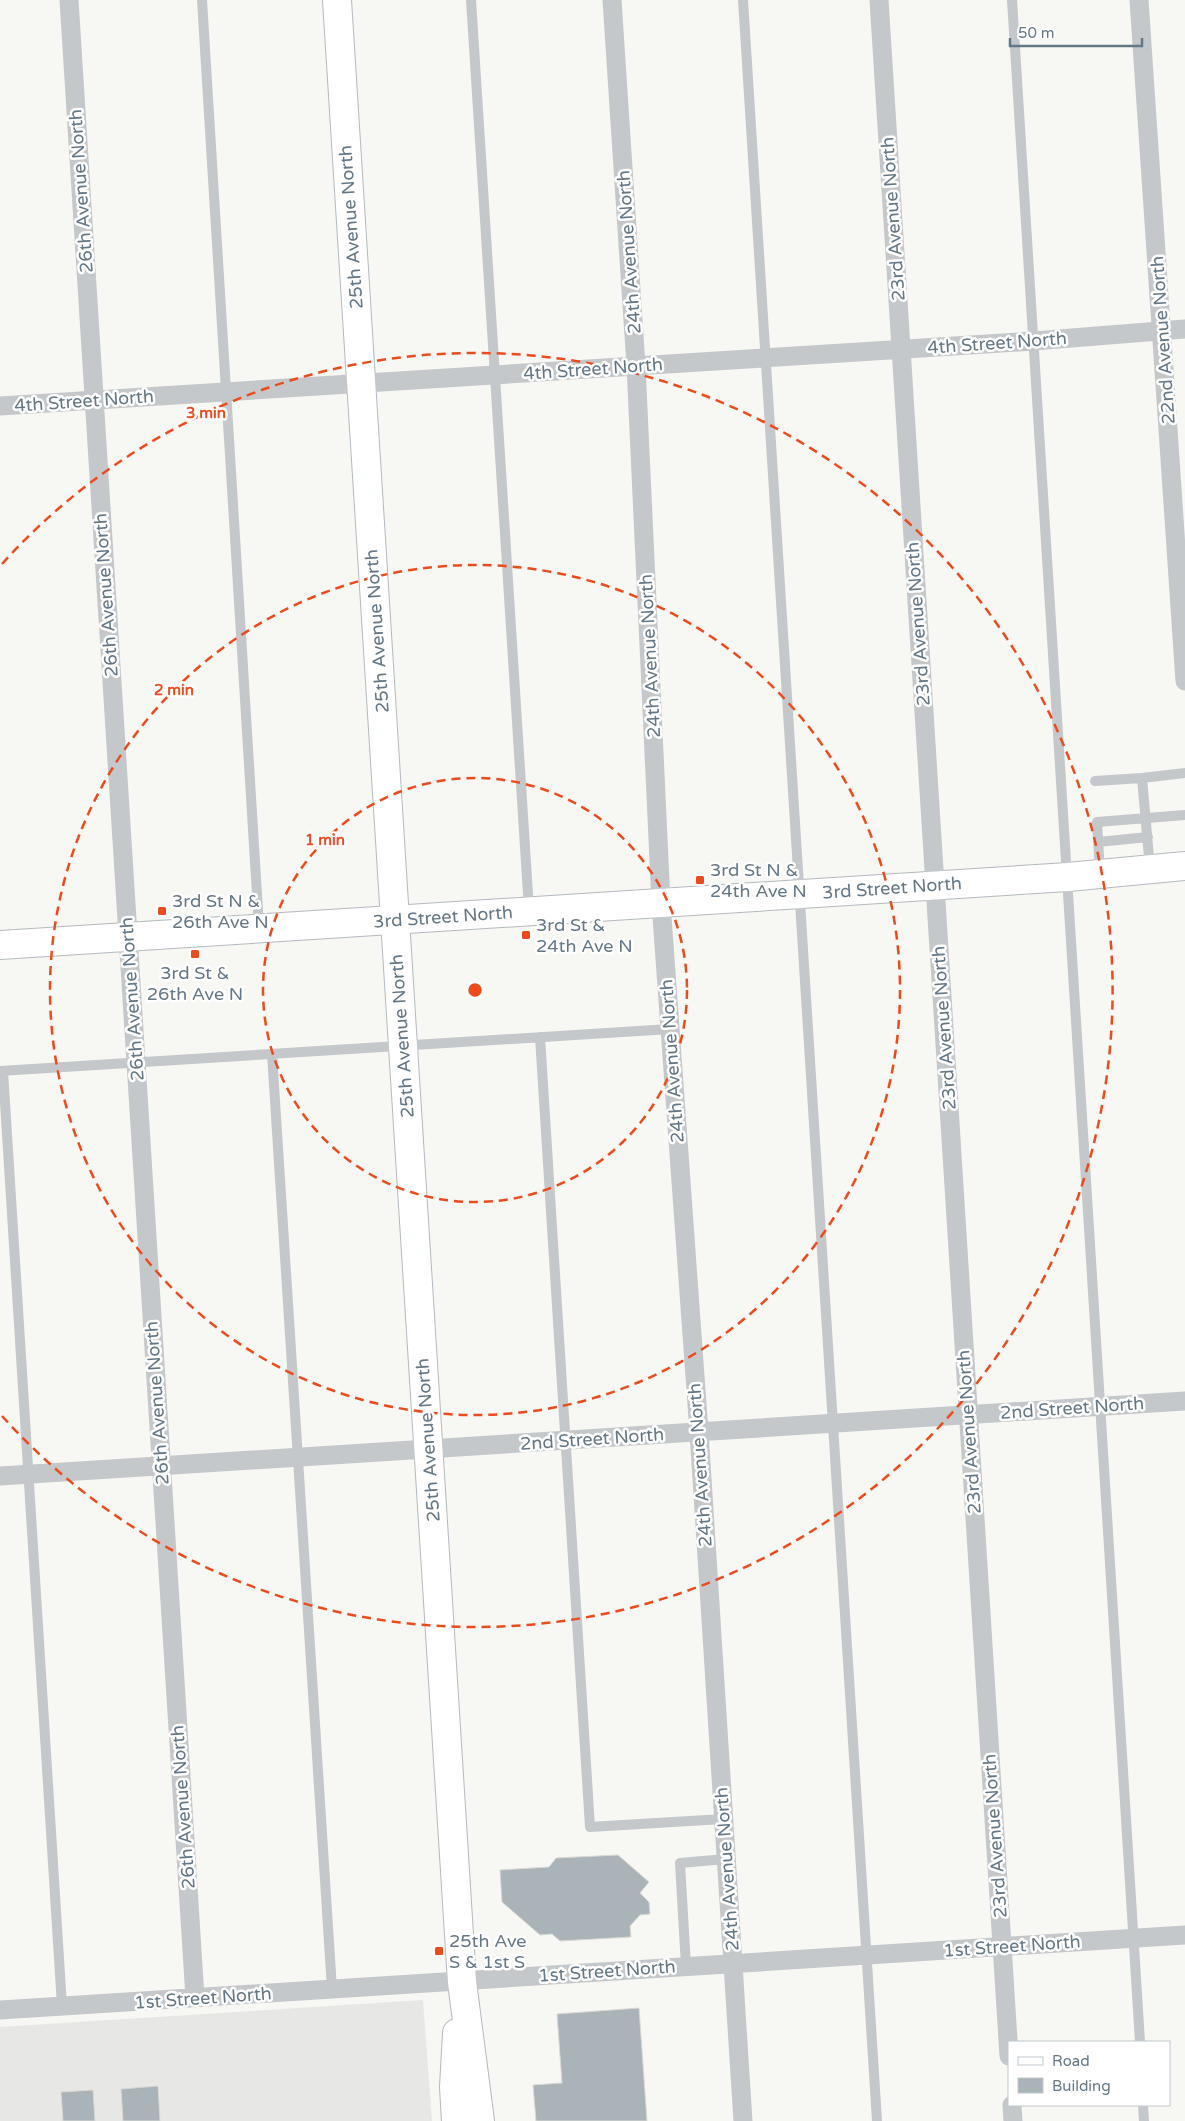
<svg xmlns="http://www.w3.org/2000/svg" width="1185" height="2121" viewBox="0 0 1185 2121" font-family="'Varela Round',sans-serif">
<rect width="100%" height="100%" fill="#f7f7f3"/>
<path fill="#e7e8e6" d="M423,2000L432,2121H0V2027Z"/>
<path fill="#aab3b8" stroke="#d8d8d5" d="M618,1855L649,1882L640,1893L649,1902L650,1914L640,1915L630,1926L631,1937L560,1941L552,1934L540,1935L502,1902L500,1870L549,1867L556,1858Z
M639,2008L647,2121H536L533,2085L562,2083L557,2014Z
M158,2086L160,2121H123L121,2089Z
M93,2090L95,2121H63L61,2092Z"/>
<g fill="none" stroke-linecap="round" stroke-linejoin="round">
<defs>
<path id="secondary" d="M337,0L462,1982L480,2121
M0,945L1068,877L1185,866
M456,2121L454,2087L457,2033"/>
</defs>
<use href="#secondary" stroke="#b3babe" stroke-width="30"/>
<path stroke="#c4c8cb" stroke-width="10" d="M202,0L259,927
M471,0L529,910
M743,0L877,2121
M1012,0L1140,2042
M1095,781L1142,778
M1098,842L1148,837
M1150,869L1142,778L1185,773
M1100,873L1097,822L1185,815
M540,1037L590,1827L723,1819
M272,1054L332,1989
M0,1071L670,1029
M3,1071L62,2006
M686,1966L680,1863L726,1859
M1143,2105L1144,2121"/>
<path stroke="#c4c8cb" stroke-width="19" d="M69,0L195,1998
M612,0L636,366L661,903L699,1432L743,2121
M879,0L1009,2056
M1139,0L1185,681
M0,406L1034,341L1185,329
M0,1476L1185,1401
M0,2010L1185,1935
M1012,2105L1013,2121"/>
<use href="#secondary" stroke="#fff" stroke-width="28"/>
</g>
<g fill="none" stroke="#ee4b1c" stroke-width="2.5" stroke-dasharray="9 6">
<circle cx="475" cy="990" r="212"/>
<circle cx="475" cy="990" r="425"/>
<path d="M2 564A637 637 0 1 1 2 1416"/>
</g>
<g fill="#ee4b1c" stroke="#fff" stroke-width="2">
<rect x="695" y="875" width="10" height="10" rx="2.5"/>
<rect x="157" y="906" width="10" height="10" rx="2.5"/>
<rect x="521" y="930" width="10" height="10" rx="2.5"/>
<rect x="190" y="949" width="10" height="10" rx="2.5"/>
<rect x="434" y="1946" width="10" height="10" rx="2.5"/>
</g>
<g text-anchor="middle" stroke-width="5" stroke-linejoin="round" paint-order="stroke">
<g font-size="18" fill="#637786" stroke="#fff">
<text transform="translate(81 191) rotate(-94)" y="6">26th Avenue North</text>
<text transform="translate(893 219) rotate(-94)" y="6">23rd Avenue North</text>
<text transform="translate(351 227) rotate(-94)" y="6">25th Avenue North</text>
<text transform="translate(629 252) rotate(-94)" y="6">24th Avenue North</text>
<text transform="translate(1163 340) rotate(-94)" y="6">22nd Avenue North</text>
<text transform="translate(997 343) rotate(-4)" y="6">4th Street North</text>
<text transform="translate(593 369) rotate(-4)" y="6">4th Street North</text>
<text transform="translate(84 401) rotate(-4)" y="6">4th Street North</text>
<text transform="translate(106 595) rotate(-94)" y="6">26th Avenue North</text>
<text transform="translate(918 624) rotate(-94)" y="6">23rd Avenue North</text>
<text transform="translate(377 631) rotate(-94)" y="6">25th Avenue North</text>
<text transform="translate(650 656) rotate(-93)" y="6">24th Avenue North</text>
<text transform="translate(892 888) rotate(-4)" y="6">3rd Street North</text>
<text transform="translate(443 917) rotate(-4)" y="6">3rd Street North</text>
<text transform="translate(132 999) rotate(-94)" y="6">26th Avenue North</text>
<text transform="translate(944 1028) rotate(-94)" y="6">23rd Avenue North</text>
<text transform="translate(402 1036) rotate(-94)" y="6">25th Avenue North</text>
<text transform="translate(672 1061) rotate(-94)" y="6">24th Avenue North</text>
<text transform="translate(157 1403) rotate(-94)" y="6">26th Avenue North</text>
<text transform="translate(1072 1408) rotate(-4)" y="6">2nd Street North</text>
<text transform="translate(969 1432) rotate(-94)" y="6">23rd Avenue North</text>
<text transform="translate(592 1439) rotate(-4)" y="6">2nd Street North</text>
<text transform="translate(428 1440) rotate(-94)" y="6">25th Avenue North</text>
<text transform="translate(700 1465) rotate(-94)" y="6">24th Avenue North</text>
<text transform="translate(183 1807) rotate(-94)" y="6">26th Avenue North</text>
<text transform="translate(995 1836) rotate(-94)" y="6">23rd Avenue North</text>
<text transform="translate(727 1869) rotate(-94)" y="6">24th Avenue North</text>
<text transform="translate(1012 1946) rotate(-4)" y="6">1st Street North</text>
<text transform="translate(607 1971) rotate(-4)" y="6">1st Street North</text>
<text transform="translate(203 1998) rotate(-4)" y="6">1st Street North</text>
</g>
<g font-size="18" fill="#637786" stroke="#fff" text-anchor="start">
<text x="710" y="876">3rd St N &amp;<tspan x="710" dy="21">24th Ave N</tspan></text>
<text x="172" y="907">3rd St N &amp;<tspan x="172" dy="21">26th Ave N</tspan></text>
<text x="536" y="931">3rd St &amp;<tspan x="536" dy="21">24th Ave N</tspan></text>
<text x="195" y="979" text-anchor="middle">3rd St &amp;<tspan x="195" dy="21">26th Ave N</tspan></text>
<text x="449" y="1947">25th Ave<tspan x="449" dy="21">S &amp; 1st S</tspan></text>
</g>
</g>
<circle cx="475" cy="990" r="8" fill="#ee4b1c" stroke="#fff" stroke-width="2.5"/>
<g font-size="15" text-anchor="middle" font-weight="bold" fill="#ee4b1c" stroke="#fff" stroke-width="5" stroke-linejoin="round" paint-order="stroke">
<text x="206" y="418">3 min</text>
<text x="174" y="695">2 min</text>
<text x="325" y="845">1 min</text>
</g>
<rect x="1008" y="2041" width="162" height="65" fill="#ffffff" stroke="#c1c9cf"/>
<rect x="1018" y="2057" width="25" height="8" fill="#ffffff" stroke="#c1c9cf"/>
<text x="1052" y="2066" font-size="15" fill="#637786">Road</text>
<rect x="1018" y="2078" width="25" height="15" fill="#aab3b8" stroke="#c1c9cf"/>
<text x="1052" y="2091" font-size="15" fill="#637786">Building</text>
<path d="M1010 38v8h132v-8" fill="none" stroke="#637786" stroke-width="2.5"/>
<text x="1018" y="38" font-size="15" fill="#637786" stroke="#ffffff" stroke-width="4" paint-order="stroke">50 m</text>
</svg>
